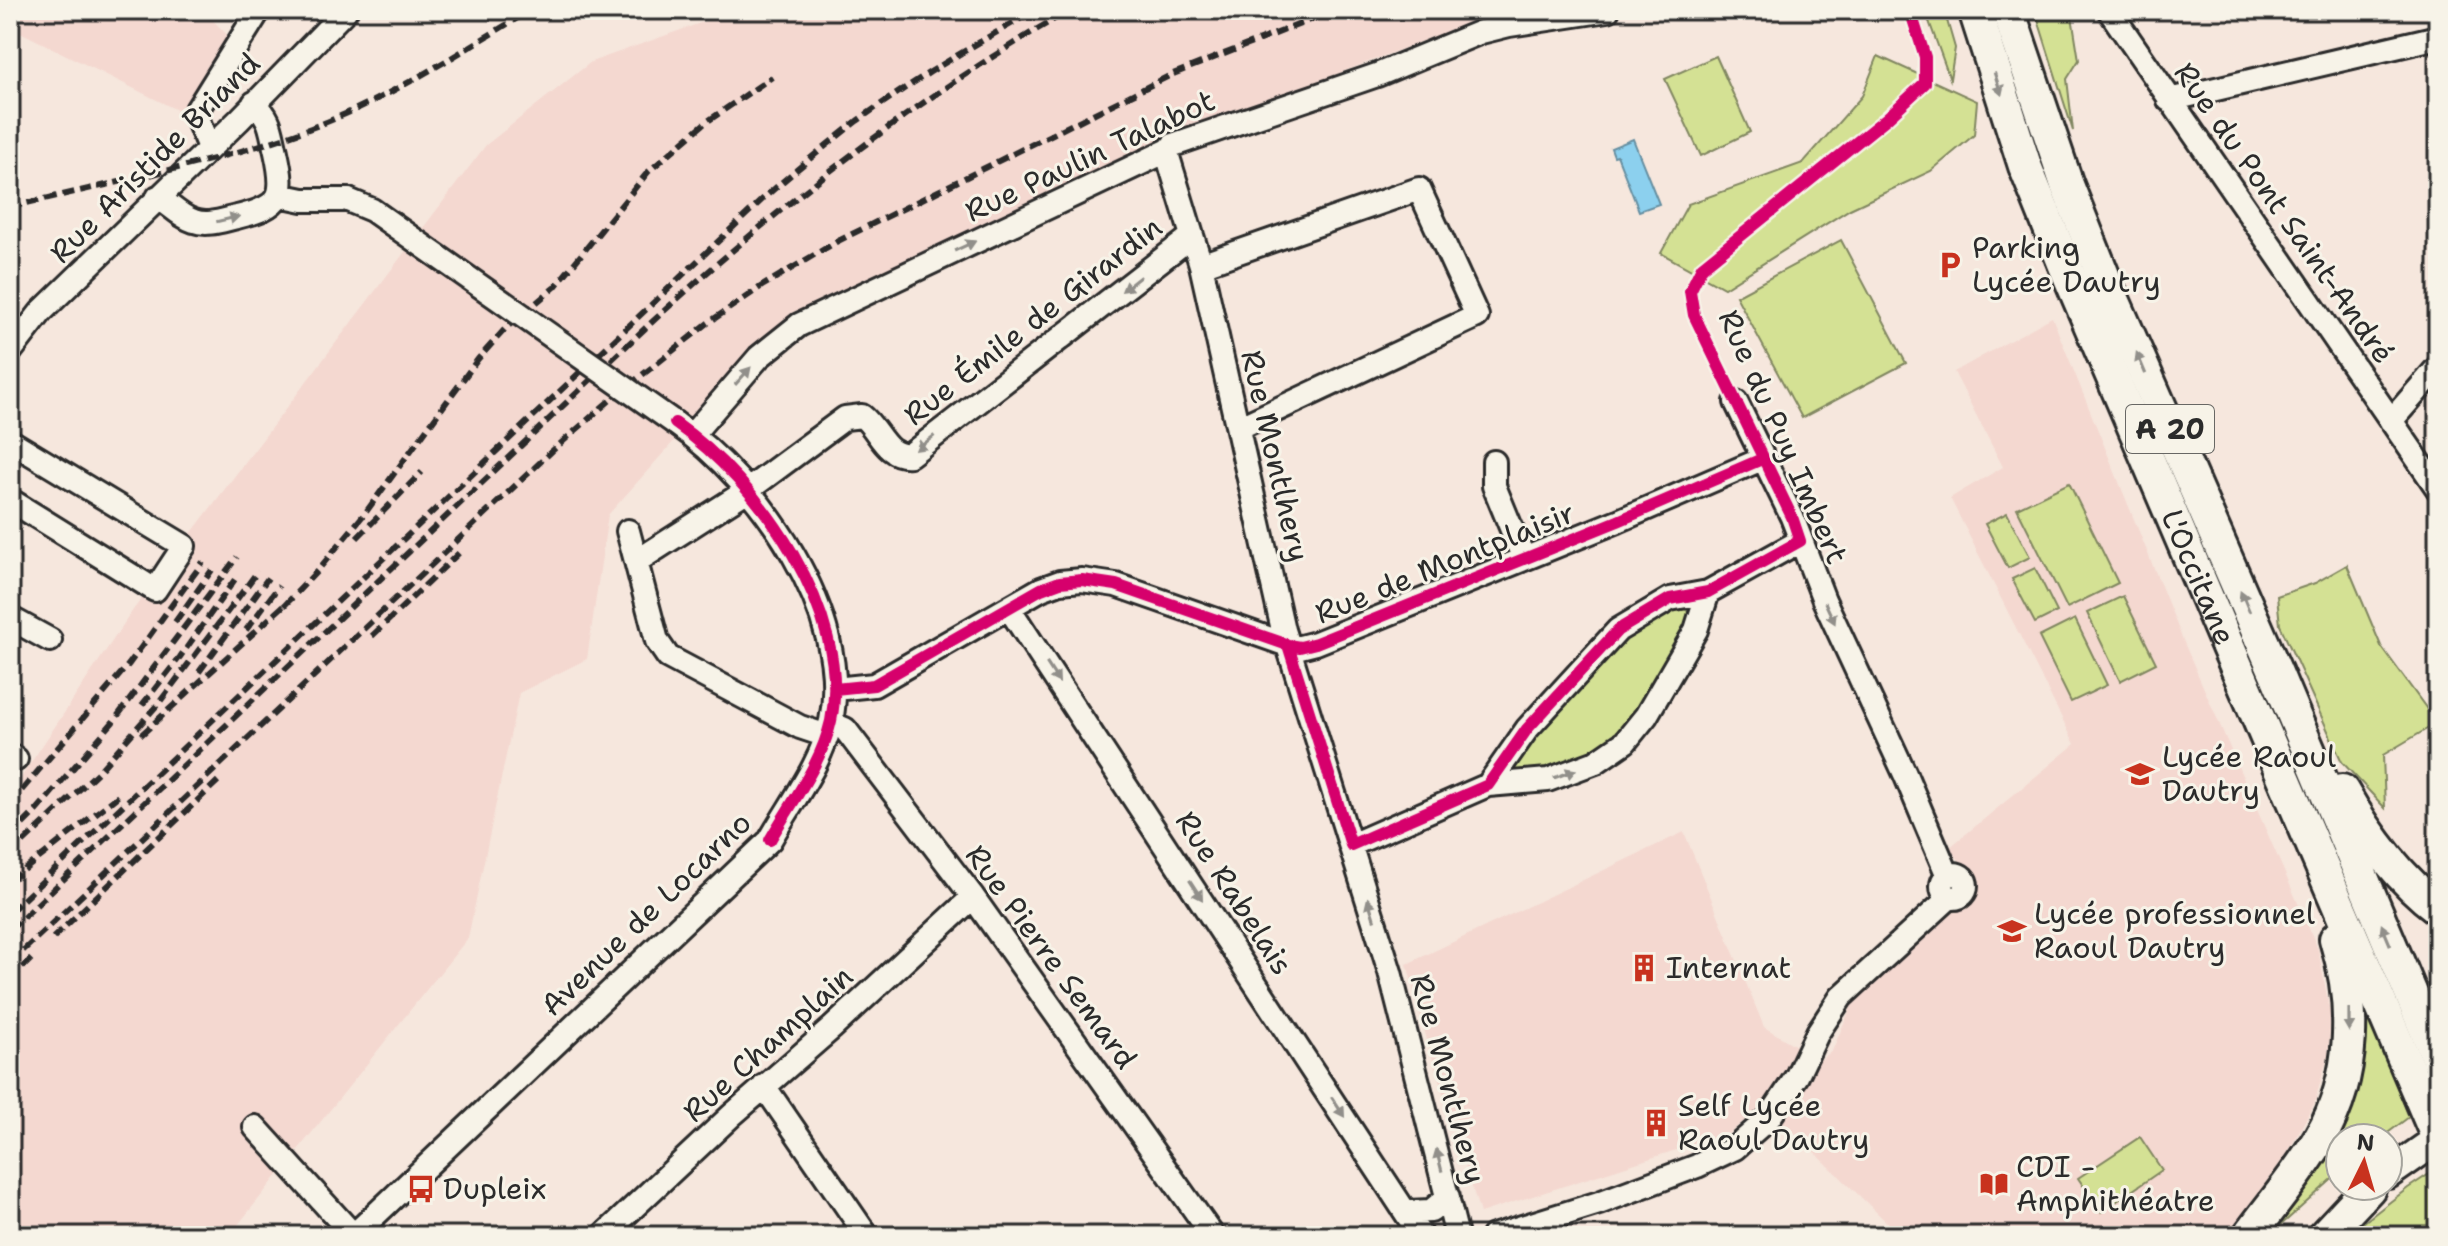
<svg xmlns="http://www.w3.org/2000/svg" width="2448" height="1246" viewBox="0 0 2448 1246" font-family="'Shantell Sans',sans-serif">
<rect width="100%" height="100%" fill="#f6e7dd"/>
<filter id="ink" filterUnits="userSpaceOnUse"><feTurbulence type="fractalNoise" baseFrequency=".0125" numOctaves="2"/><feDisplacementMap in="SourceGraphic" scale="16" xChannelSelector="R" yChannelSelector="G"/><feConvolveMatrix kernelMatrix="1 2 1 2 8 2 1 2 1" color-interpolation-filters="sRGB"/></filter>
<g filter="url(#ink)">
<path fill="#f4d8d0" d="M10,10H203L233,41L189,116L10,27Z
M737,10H1504L1162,141L766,338L608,515L587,659L519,693L468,938L229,1236H10V790L16,785L133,610L486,145L591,62Z
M2052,317L2185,645L2318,949L2331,1017L2328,1056L2314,1104L2287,1154L2226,1236H1901L1765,1104L1729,1133L1480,1213L1428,1044L1407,964L1684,832L1764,1027L1820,1060L1832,1051L1857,993L1980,886L1949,848L2075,744L1950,498L2003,467L1954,372Z"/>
<path fill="#d4e194" stroke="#808660" stroke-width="2" d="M1925,10H1944L1955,48L1950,79Z
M2035,10H2071L2079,60L2067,79L2073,131Z
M1716,56L1750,132L1701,156L1665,79Z
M1878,56L1977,101L1974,135L1931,171L1850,209L1724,288L1661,253L1688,204L1803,163L1862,96Z
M1841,240L1906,363L1802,418L1736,296Z
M2069,483L2118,583L2067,608L2017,508Z
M2007,513L2030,557L2008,568L1985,524Z
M2347,565L2381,646L2437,723L2383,755L2385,808L2342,762L2280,625L2277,596L2315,583Z
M2035,568L2057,612L2035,623L2012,579Z
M2123,596L2156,663L2120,681L2087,613Z
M1681,606L1690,613C1669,664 1640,733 1587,758C1566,768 1537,771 1514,776L1508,773L1529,741L1626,633Z
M2075,619L2107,685L2071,702L2039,637Z
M2360,994L2409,1117L2381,1138H2340V1172L2269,1236L2311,1164Z
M2140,1137L2162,1170L2101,1212L2078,1178Z
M2434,1171L2438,1179V1236H2346L2408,1188Z"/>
<path fill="#8cd0ee" stroke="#658ea0" stroke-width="2" d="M1633,139L1659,204L1639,211L1617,155L1614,156L1611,148Z"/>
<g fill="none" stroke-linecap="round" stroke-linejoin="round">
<defs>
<path id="minor" d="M2109,10L2438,489
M2169,100L2438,37
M209,148L195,113L256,15
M1169,150L1168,157L1201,265L1283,630L1390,972L1457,1236
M279,195L303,200H348
M158,197C170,205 181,217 194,221C208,226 223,220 237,217C282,206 286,197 276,152C270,128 272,120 254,103
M1201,265L1419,189L1477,316L1238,428
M10,352L41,312L239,120L346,10
M1736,402L1792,517L1824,600L1905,774L1948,876
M2391,421L2438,367
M692,435L759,357L799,325L1169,150L1173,145L1377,75L1481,32L1509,25L1608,10
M10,441L184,546L155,590L10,500
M1494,462V486L1524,559
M628,531L657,641L668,657L800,727L827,736
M637,561L748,490L845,418L862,416C879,429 885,458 910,455L1192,236
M1009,608L1421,1236
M10,618L50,640
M835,689L874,685L1041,589L1060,582L1082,580L1116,585L1288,645L1300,647L1316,643L1618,521L1762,459
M831,723L845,729L973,897L1213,1236
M10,755L16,759
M1488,785L1527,729L1618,630L1670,599L1708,592L1800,541
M1351,845L1488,785L1548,780L1596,762L1625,742L1646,716L1696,630L1708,592
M1942 886a12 12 0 1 1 24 0a12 12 0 1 1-24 0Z
M764,1086L867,1236
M255,1127L354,1236
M1407,1212L1431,1211L1448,1197
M353,1236L770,840C792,801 821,765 831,721C853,615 759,481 675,423
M603,1236L732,1115L832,1028L973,897
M1493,1236L1599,1203L1697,1166L1735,1148L1769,1118L1797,1076L1818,1032L1841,997L1950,897"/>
<path id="major" d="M2388,1174L2438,1139"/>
<g id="highway">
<path id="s1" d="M1975,10L2025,166L2066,268L2438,1138"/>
<path d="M2008,10L2067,185L2108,288L2276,673L2438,1058"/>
<path d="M2342,791C2367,835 2398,878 2438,908"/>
<path d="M2249,1236C2273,1203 2301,1171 2321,1136C2355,1077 2356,1003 2336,939"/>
<path d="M2324,1236L2369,1188"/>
</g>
</defs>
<use href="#minor" stroke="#2b2b2b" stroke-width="28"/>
<use href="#major" stroke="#2b2b2b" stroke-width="34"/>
<use href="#highway" stroke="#2b2b2b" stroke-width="38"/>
<use href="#minor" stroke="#f7f3e8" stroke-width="22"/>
<use href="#major" stroke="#f7f3e8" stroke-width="28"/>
<use href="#highway" stroke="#f7f3e8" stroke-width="32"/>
<path stroke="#2b2b2b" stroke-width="6" stroke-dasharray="12 6" stroke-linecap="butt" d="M10,207C110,183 214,164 311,128C389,99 460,52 531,10
M357,538L422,472
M284,606L318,570L366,512L478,359L506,328L555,287L648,172L705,123L772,77
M175,622L212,570
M246,630L279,586
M372,636L462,550
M199,672L268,578
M142,705L180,657L238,575
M141,735L292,598
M10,804L129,664L203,562
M10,837L36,811L113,722L237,557
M10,855L100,770L159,703L258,571
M10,881L118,796
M10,912L766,196C796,170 826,145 857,121C914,80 975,44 1036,10
M10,930L623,349C760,220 906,104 1070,10
M53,938L218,781
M10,963L552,451L608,402L708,323L762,286L836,242L1173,74L1336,10
M10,980L32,958"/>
<defs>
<path id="minor-bridge" d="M348,200L372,210L675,423"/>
</defs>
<use href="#minor-bridge" stroke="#2b2b2b" stroke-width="28" stroke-linecap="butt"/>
<use href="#minor-bridge" stroke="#f7f3e8" stroke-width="22"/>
<defs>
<path id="cycleway" d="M675,423C759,481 853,615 831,721C821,765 792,801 770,840
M1288,645L1351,845L1488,785L1527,729L1618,630L1670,599L1708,592L1800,541L1792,517L1694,315L1690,291L1702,267L1887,118L1925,83V57L1910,10
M835,689L874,685L1041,589L1060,582L1082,580L1116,585L1288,645L1300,647L1316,643L1618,521L1762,459"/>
</defs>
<use href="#cycleway" stroke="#f7f3e8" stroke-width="17"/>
<use href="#cycleway" stroke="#d6006c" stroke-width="12"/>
</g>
<defs><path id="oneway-solid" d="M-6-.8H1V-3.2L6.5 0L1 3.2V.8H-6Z" transform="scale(2)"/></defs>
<g fill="#918f8a">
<use href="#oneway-solid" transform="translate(1998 84) rotate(72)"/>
<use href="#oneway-solid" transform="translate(228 219) rotate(-13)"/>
<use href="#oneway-solid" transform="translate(965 246) rotate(-25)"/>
<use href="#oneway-solid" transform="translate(1131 284) rotate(142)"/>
<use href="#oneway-solid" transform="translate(2141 363) rotate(-113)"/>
<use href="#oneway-solid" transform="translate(743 376) rotate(-48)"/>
<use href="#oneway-solid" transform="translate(925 443) rotate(142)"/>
<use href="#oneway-solid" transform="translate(2245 601) rotate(-113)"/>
<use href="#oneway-solid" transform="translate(1830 613) rotate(65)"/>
<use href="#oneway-solid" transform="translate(1053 673) rotate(57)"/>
<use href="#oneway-solid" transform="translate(1565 774) rotate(-20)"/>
<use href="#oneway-solid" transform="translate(1196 890) rotate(57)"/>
<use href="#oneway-solid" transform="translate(1371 909) rotate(-107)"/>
<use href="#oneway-solid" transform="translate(2386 935) rotate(-113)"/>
<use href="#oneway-solid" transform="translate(2349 1020) rotate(90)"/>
<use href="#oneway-solid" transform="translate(1338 1107) rotate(57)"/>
<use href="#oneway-solid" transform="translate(1439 1160) rotate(-104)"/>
</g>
</g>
<defs>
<symbol id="parking-bare" viewBox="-9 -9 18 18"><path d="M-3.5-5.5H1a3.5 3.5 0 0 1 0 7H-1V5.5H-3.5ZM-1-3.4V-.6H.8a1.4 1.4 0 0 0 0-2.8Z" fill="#c8321e" stroke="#f7f3e8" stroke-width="2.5" paint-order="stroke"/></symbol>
<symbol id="school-bare" viewBox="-9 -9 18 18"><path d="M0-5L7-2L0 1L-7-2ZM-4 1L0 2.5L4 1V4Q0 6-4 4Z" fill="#c8321e" stroke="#f7f3e8" stroke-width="2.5" paint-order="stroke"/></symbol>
<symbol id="building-bare" viewBox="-9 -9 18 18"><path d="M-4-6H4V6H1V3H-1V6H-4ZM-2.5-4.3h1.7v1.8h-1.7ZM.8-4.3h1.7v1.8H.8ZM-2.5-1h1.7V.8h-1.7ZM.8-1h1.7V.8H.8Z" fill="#c8321e" stroke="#f7f3e8" stroke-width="2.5" paint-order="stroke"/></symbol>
<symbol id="library-bare" viewBox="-9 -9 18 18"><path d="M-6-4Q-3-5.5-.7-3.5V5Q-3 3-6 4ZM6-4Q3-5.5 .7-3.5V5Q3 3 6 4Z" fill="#c8321e" stroke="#f7f3e8" stroke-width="2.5" paint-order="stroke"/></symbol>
<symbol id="bus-bare" viewBox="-9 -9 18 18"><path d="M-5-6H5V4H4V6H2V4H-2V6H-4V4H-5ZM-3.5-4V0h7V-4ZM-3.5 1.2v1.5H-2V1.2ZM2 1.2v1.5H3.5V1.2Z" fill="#c8321e" stroke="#f7f3e8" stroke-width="2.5" paint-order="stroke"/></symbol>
</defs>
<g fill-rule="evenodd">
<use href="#parking-bare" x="1930" y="245" width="40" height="40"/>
<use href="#school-bare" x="2120" y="754" width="40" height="40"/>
<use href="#school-bare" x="1992" y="911" width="40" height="40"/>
<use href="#building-bare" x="1624" y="948" width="40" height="40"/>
<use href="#building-bare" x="1636" y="1103" width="40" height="40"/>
<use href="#library-bare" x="1974" y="1164" width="40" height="40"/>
<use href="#bus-bare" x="401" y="1169" width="40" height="40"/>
</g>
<g text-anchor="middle" stroke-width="6" stroke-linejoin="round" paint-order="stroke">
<rect fill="#f7f3e8" stroke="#686764" stroke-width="2" x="2126" y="405" width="88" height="48" rx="6"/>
<g font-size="28" font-weight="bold" fill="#2b2b2b">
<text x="2170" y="439">A 20</text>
</g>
<g font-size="30" fill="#2b2b2b" stroke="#f7f3e8">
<text transform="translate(1090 156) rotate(-25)" y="10">Rue Paulin Talabot</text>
<text transform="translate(155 158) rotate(-45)" y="10">Rue Aristide Briand</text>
<text transform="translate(2284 213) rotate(55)" y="10">Rue du Pont Saint-André</text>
<text transform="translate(1033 321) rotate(-38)" y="10">Rue Émile de Girardin</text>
<text transform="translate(1783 437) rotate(66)" y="10">Rue du Puy Imbert</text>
<text transform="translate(1275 456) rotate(77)" y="10">Rue Montlhery</text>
<text transform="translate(1445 563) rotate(-22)" y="10">Rue de Montplaisir</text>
<text dy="10" stroke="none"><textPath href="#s1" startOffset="610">L'Occitane</textPath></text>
<text transform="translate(1234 893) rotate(57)" y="10">Rue Rabelais</text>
<text transform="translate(646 914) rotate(-44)" y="10">Avenue de Locarno</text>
<text transform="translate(1051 957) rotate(54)" y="10">Rue Pierre Semard</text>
<text transform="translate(768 1044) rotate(-42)" y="10">Rue Champlain</text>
<text transform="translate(1448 1079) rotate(75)" y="10">Rue Montlhery</text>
</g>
<g font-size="30" fill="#2b2b2b" stroke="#f7f3e8" text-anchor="start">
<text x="1972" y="258">Parking<tspan x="1972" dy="34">Lycée Dautry</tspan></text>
<text x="2162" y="767">Lycée Raoul<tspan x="2162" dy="34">Dautry</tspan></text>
<text x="2034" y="924">Lycée professionnel<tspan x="2034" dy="34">Raoul Dautry</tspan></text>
<text x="1666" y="978">Internat</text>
<text x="1678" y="1116">Self Lycée<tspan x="1678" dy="34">Raoul Dautry</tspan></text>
<text x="2016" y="1177">CDI -<tspan x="2016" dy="34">Amphithéatre</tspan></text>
<text x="443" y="1199">Dupleix</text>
</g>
</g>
<rect width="2448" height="1246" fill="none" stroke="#f7f3e8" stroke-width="40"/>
<rect x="20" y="20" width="2408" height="1206" fill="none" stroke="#2b2b2b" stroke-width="3" filter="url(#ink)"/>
<g transform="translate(2364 1162) rotate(5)"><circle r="38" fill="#f7f3e8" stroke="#a5a39c" stroke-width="2"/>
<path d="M0-6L14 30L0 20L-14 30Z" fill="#c8321e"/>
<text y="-12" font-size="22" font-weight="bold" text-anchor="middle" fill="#2b2b2b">N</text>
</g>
</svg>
